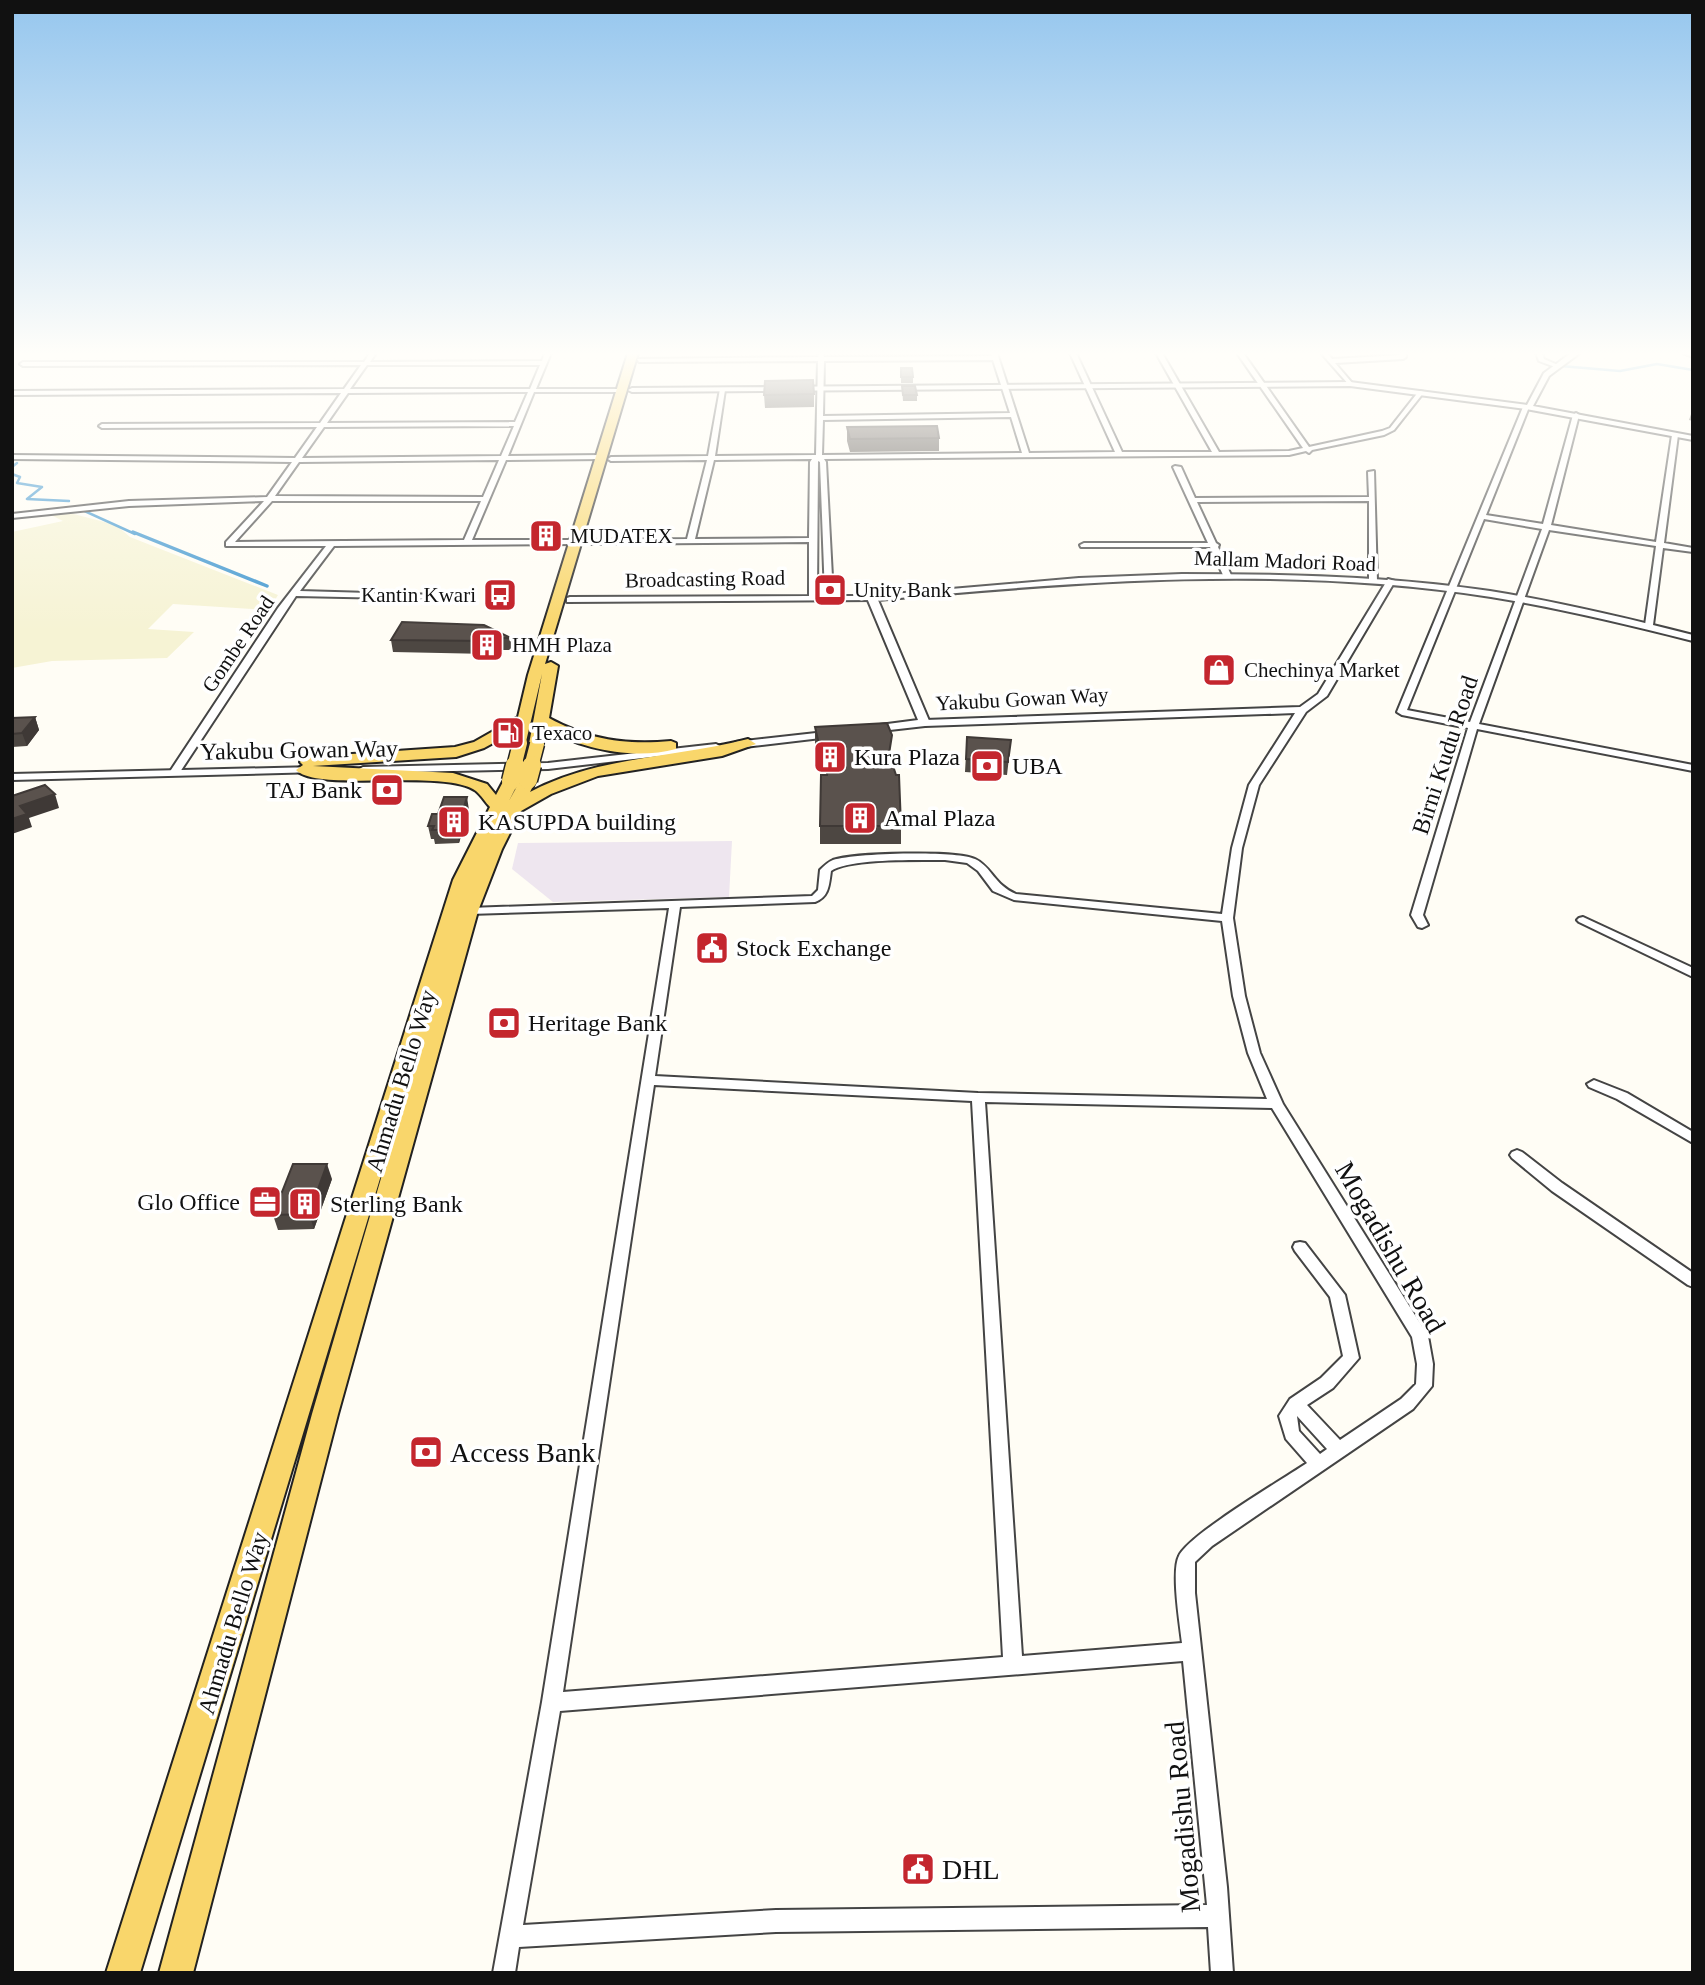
<svg xmlns="http://www.w3.org/2000/svg" width="1705" height="1985" viewBox="0 0 1705 1985" font-family="Georgia,serif">
<rect width="100%" height="100%" fill="#fffdf5"/>
<path fill="#eee6ef" d="M732,841L729,897L553,902L512,869L518,843Z"/>
<path fill="#f6f3d4" d="M66,512L116,525L130,537L278,595L269,610L173,604L148,629L194,632L167,658L52,661L12,668V532L63,521L47,513Z"/>
<g fill="none" stroke-linecap="round" stroke-linejoin="round">
<path stroke="#3f96cf" stroke-width="2.5" d="M1561,366L1620,371L1657,364L1693,370
M12,467L17,463
M12,474L20,477L17,483L42,487L27,499L69,501
M78,508L135,534"/>
<path stroke="#3f96cf" stroke-width="3.5" d="M133,532L267,586"/>
<defs>
<path id="minor" d="M370,353H376L370,362L542,361L545,353H551L536,389H624L622,392H534L508,456L602,455L605,457L602,459L506,460L472,540H577L581,542L577,544L334,546L300,591L439,595L443,597L439,599L296,596L178,775H170L169,773L278,608L326,546H226V542L264,501L129,506L12,518V514L129,501L267,497L292,462L12,459V455L295,458L317,427L102,428L99,426L102,424L320,423L341,393L12,395V391L344,389L361,365L23,366L20,364L23,362H364ZM367,365H540L530,389H350ZM528,392L515,422L327,423L348,393ZM514,426L501,456L302,458L324,427ZM499,460L483,497L275,496L299,462ZM272,501H481L464,540L235,542Z
M819,353H823L824,357L992,356L991,353H997L1029,453L1115,452L1070,353H1076L1122,452H1212L1156,353H1162L1219,452L1289,451L1303,448L1237,353H1243L1309,447L1382,431L1390,428L1419,391L1424,392L1394,430L1384,435L1312,450L1309,453L1306,451L1289,455L824,459L826,462L833,596H872L876,598L875,600L567,602V598L570,597L809,596V542L587,544L583,542L587,540L687,539L707,460L611,461L608,459L611,457L708,456L720,389L725,390L715,456L816,455L818,361L639,362L637,359L818,357ZM993,360L1010,413L823,416L824,361ZM1011,417L1022,453L822,455L823,420ZM812,459L810,462L809,538L695,539L714,460ZM818,461L820,462L825,596H817Z
M1321,353H1327L1332,359L1400,355V353H1406V357L1403,359L1335,363L1353,384L1350,386Z
M1536,353H1542L1544,359L1558,365L1555,367L1539,361Z
M1684,353H1693V357L1685,354Z
M1526,405L1529,407L1486,515L1543,524L1573,415L1576,413L1579,415L1551,525L1656,542L1672,435L1675,433L1678,435L1664,543L1693,548V552L1663,548L1653,625L1649,628L1645,625L1656,546L1549,530L1479,724L1693,765V771L1477,729L1423,915L1428,925L1422,928L1418,927L1411,915L1468,728L1402,715L1397,712L1523,407ZM1484,519L1542,529L1470,722L1407,710Z
M1175,466L1181,467L1195,498L1369,497L1368,472L1374,471L1377,581L1373,583L1369,581V501L1197,502L1216,543L1219,545L1218,547L1231,575L1227,577L1223,575L1210,547H1081L1080,545L1084,543H1208L1173,467Z
M1388,579L1395,581L1327,696L1306,712L1259,785L1242,848L1233,918L1245,996L1260,1053L1283,1104L1428,1336L1433,1364L1432,1386L1413,1409L1212,1546L1195,1562V1593L1227,1887L1233,1973H1211L1208,1927L776,1932L519,1947L515,1973H493L542,1702L669,908L469,914L463,911L469,908L812,896L818,890L820,870C824,866 828,862 833,860C853,853 957,850 975,859C992,867 994,885 1016,894L1222,914L1232,848L1249,785L1295,713L925,726L920,723L925,720L1300,707L1318,694ZM945,860L967,863L978,871L993,891L1014,900L1222,921L1233,996L1248,1053L1267,1099L978,1093L655,1076L680,907L815,902C829,897 829,885 831,871C849,858 920,860 945,860ZM654,1085L972,1101L1003,1657L563,1692ZM985,1102L1272,1108L1412,1337L1417,1364L1416,1384L1401,1399L1340,1440L1307,1405L1333,1388L1359,1358L1345,1295L1305,1243L1300,1242L1295,1243L1293,1247L1295,1251L1330,1297L1343,1356L1321,1378L1290,1399L1279,1416L1286,1439L1307,1463C1283,1479 1188,1535 1179,1556C1171,1571 1180,1625 1182,1643L1022,1656ZM1297,1416L1327,1449L1320,1454L1299,1431ZM1183,1661L1207,1905L776,1910L523,1925L560,1711Z
M1583,917L1693,968V977L1579,922L1577,920L1579,918Z
M1594,1080L1627,1093L1693,1132V1143L1617,1099L1589,1087L1587,1084Z
M1517,1150L1522,1152L1562,1183L1693,1273V1287L1688,1285L1552,1191L1512,1158L1510,1155L1512,1152Z"/>
<path id="tertiary" d="M1571,353H1580L1549,376L1533,406L1693,436V440L1526,409L1350,386L632,392L628,390L632,388L1350,382L1527,405L1544,373Z
M1182,574C1285,574 1388,576 1490,591C1559,602 1626,618 1693,635V641C1626,624 1559,608 1491,597C1288,565 1081,581 878,600L930,723L925,726L872,732L866,729L872,726L918,720L867,598L869,596L1079,578Z
M834,731L838,732V736L736,748L730,745L736,742Z
M716,744L722,747L720,749L548,769L363,773L357,770L363,767L548,763Z
M315,767L319,768V772L12,780V774Z"/>
<path id="primary" d="M628,353H638L545,664L551,662L558,666L549,718C589,740 626,745 671,741L676,743V749C635,760 584,750 547,729L542,747H532L529,744L542,674L525,746H515L512,743L515,731L484,748L456,757L313,766L453,773L487,784L496,795L505,778L511,776L519,781L509,801L522,777L528,775L536,780L530,792C598,756 675,758 748,739L756,744L722,756L598,776L551,794L521,811L502,849L478,911L338,1414L193,1973H159L312,1414L411,1076L140,1973H106L453,880L490,807C486,803 481,795 476,791C444,768 319,793 296,770L303,765L300,762L302,759L308,757L455,747L474,742L518,717L528,675Z"/>
</defs>
<use href="#minor" stroke="#444" stroke-width="4"/>
<use href="#tertiary" stroke="#444" stroke-width="4"/>
<use href="#primary" stroke="#222" stroke-width="4"/>
<use href="#minor" fill="#fff" fill-rule="evenodd"/>
<use href="#tertiary" fill="#fff" fill-rule="evenodd"/>
<use href="#primary" fill="#f9d66b" fill-rule="evenodd"/>
<defs>
<path id="primary-bridge-far1" d="M514,767L520,743
M531,767L537,744"/>
<path id="primary-bridge" d="M528,780L532,765
M511,781L515,765"/>
</defs>
<use href="#primary-bridge-far1" stroke="#222" stroke-width="17" stroke-linecap="butt"/>
<use href="#primary-bridge" stroke="#222" stroke-width="21" stroke-linecap="butt"/>
<use href="#primary-bridge-far1" stroke="#f9d66b" stroke-width="14"/>
<use href="#primary-bridge" stroke="#f9d66b" stroke-width="18"/>
</g>
<path fill="#4d4742" d="M901,368L913,377V383H901Z
M902,386L917,395V401H903Z
M814,394V407L765,408L764,395Z
M1693,408V421L1689,420Z
M847,427L939,438V451L850,452L847,441Z
M402,622L511,638L513,650H491L489,654L393,652L391,640Z
M35,717L39,730L27,746L12,747V718Z
M815,727L892,752L891,758L901,826V844H820V826L827,770H821L815,745Z
M967,737L1011,740L1007,775L965,772Z
M469,810L459,843L435,844L434,839H431L428,826Z
M332,1179L314,1229L278,1230L273,1215Z"/>
<path fill="#3f3936" d="M489,638L491,650L489,654L487,641Z
M35,717L39,730L27,746L22,733Z
M55,794L59,808L29,818L32,827L12,834V819L20,806Z
M467,797L469,810L459,843L457,830Z
M327,1164L332,1179L314,1229L309,1214Z"/>
<path fill="#5a524d" stroke="#3f3936" stroke-width="2" d="M901,368H912L913,377H901Z
M813,380L814,394L764,395L765,381Z
M902,386H915L917,395H903Z
M937,426L939,438L850,439L847,427Z
M402,622L484,625L511,638H489L487,641L391,640Z
M35,717L22,733L12,734V718Z
M887,723L892,735L889,754L896,775H899L901,826H820L821,775H827L829,753H821L815,727Z
M967,737L1011,740L1008,762L966,759Z
M45,785L55,794L20,806L27,814L12,819V796Z
M444,797H467L457,830H432L434,826H428L432,814H438Z
M293,1164H327L309,1214L273,1215Z"/>
<linearGradient id="sky" x2="0" y2="1"><stop stop-color="#95c6ee"/><stop offset="0.56" stop-color="#fffefa"/><stop offset="1" stop-color="#fffefa" stop-opacity="0"/></linearGradient>
<rect width="1705" height="631" fill="url(#sky)"/>
<defs>
<symbol id="building-square" viewBox="-11 -11 22 22"><rect x="-9" y="-9" width="18" height="18" rx="4" fill="#c4262e" stroke="#fff"/><path d="M-4-6H4V6H1V3H-1V6H-4ZM-2.5-4.3h1.7v1.8h-1.7ZM.8-4.3h1.7v1.8H.8ZM-2.5-1h1.7V.8h-1.7ZM.8-1h1.7V.8H.8Z" fill="#fff"/></symbol>
<symbol id="bank-square" viewBox="-11 -11 22 22"><rect x="-9" y="-9" width="18" height="18" rx="4" fill="#c4262e" stroke="#fff"/><path d="M-6-4H6V4H-6ZM0-2.3a2.3 2.3 0 1 0 0 4.6a2.3 2.3 0 1 0 0-4.6Z" fill="#fff"/></symbol>
<symbol id="bus-square" viewBox="-11 -11 22 22"><rect x="-9" y="-9" width="18" height="18" rx="4" fill="#c4262e" stroke="#fff"/><path d="M-5-6H5V4H4V6H2V4H-2V6H-4V4H-5ZM-3.5-4V0h7V-4ZM-3.5 1.2v1.5H-2V1.2ZM2 1.2v1.5H3.5V1.2Z" fill="#fff"/></symbol>
<symbol id="shop-square" viewBox="-11 -11 22 22"><rect x="-9" y="-9" width="18" height="18" rx="4" fill="#c4262e" stroke="#fff"/><path d="M-5-2.5h2.3a2.7 3.5 0 0 1 5.4 0H5L5.5 6h-11ZM-1.5-2.5h3a1.5 2.3 0 0 0-3 0Z" fill="#fff"/></symbol>
<symbol id="fuel-square" viewBox="-11 -11 22 22"><rect x="-9" y="-9" width="18" height="18" rx="4" fill="#c4262e" stroke="#fff"/><path d="M-5.5-6h7V0h2V4h1.3V-2.5L3-4.5l.8-.8L6-3V5H2.5V1h-1V6h-7ZM-4.2-4.7v3.2H.2V-4.7Z" fill="#fff"/></symbol>
<symbol id="civic-square" viewBox="-11 -11 22 22"><rect x="-9" y="-9" width="18" height="18" rx="4" fill="#c4262e" stroke="#fff"/><path d="M-.6-6.5H3V-4.5H.6V-3L4-1V1h2V6H-6V1h2V-1L-.6-3ZM-1.2 2.5V6h2.4V2.5Z" fill="#fff"/></symbol>
<symbol id="office-square" viewBox="-11 -11 22 22"><rect x="-9" y="-9" width="18" height="18" rx="4" fill="#c4262e" stroke="#fff"/><path d="M-6-3h4V-5.5h4V-3h4V5H-6ZM-1-4.5V-3h2v-1.5ZM-6 0V1H6V0Z" fill="#fff"/></symbol>
</defs>
<g fill-rule="evenodd">
<use href="#building-square" x="527" y="517" width="38" height="38"/>
<use href="#bank-square" x="811" y="571" width="38" height="38"/>
<use href="#bus-square" x="481" y="576" width="38" height="38"/>
<use href="#building-square" x="468" y="626" width="38" height="38"/>
<use href="#shop-square" x="1200" y="651" width="38" height="38"/>
<use href="#fuel-square" x="489" y="714" width="38" height="38"/>
<use href="#building-square" x="811" y="738" width="38" height="38"/>
<use href="#bank-square" x="968" y="747" width="38" height="38"/>
<use href="#bank-square" x="368" y="771" width="38" height="38"/>
<use href="#building-square" x="841" y="799" width="38" height="38"/>
<use href="#building-square" x="435" y="803" width="38" height="38"/>
<use href="#civic-square" x="693" y="929" width="38" height="38"/>
<use href="#bank-square" x="485" y="1004" width="38" height="38"/>
<use href="#office-square" x="246" y="1183" width="38" height="38"/>
<use href="#building-square" x="286" y="1185" width="38" height="38"/>
<use href="#bank-square" x="407" y="1433" width="38" height="38"/>
<use href="#civic-square" x="899" y="1850" width="38" height="38"/>
</g>
<g text-anchor="middle" stroke-width="7" stroke-linejoin="round" paint-order="stroke">
<g font-size="21" fill="#111" stroke="#fff" text-anchor="start">
<text x="570" y="543">MUDATEX</text>
<text x="854" y="597">Unity Bank</text>
<text x="476" y="602" text-anchor="end">Kantin Kwari</text>
<text x="512" y="652">HMH Plaza</text>
<text x="1244" y="677">Chechinya Market</text>
<text x="532" y="740">Texaco</text>
</g>
<g font-size="21" fill="#111" stroke="#fff">
<text transform="translate(1285 561) rotate(2)" y="7">Mallam Madori Road</text>
<text transform="translate(705 579) rotate(-1)" y="7">Broadcasting Road</text>
<text transform="translate(238 644) rotate(-56)" y="7">Gombe Road</text>
<text transform="translate(1022 699) rotate(-3)" y="7">Yakubu Gowan Way</text>
</g>
<g font-size="24" fill="#111" stroke="#fff">
<text transform="translate(299 750) rotate(-1)" y="8">Yakubu Gowan Way</text>
<text transform="translate(1445 755) rotate(-72)" y="8">Birni Kudu Road</text>
<text transform="translate(401 1081) rotate(-73)" y="8">Ahmadu Bello Way</text>
<text transform="translate(233 1623) rotate(-73)" y="8">Ahmadu Bello Way</text>
</g>
<g font-size="24" fill="#111" stroke="#fff" text-anchor="start">
<text x="854" y="765">Kura Plaza</text>
<text x="1012" y="774">UBA</text>
<text x="362" y="798" text-anchor="end">TAJ Bank</text>
<text x="884" y="826">Amal Plaza</text>
<text x="478" y="830">KASUPDA building</text>
<text x="736" y="956">Stock Exchange</text>
<text x="528" y="1031">Heritage Bank</text>
<text x="240" y="1210" text-anchor="end">Glo Office</text>
<text x="330" y="1212">Sterling Bank</text>
</g>
<g font-size="28" fill="#111" stroke="#fff">
<text transform="translate(1391 1247) rotate(60)" y="10">Mogadishu Road</text>
<text transform="translate(1182 1817) rotate(-95)" y="10">Mogadishu Road</text>
</g>
<g font-size="28" fill="#111" stroke="#fff" text-anchor="start">
<text x="450" y="1462">Access Bank</text>
<text x="942" y="1879">DHL</text>
</g>
</g>
<rect width="1705" height="1985" fill="none" stroke="#111111" stroke-width="28"/>
</svg>
